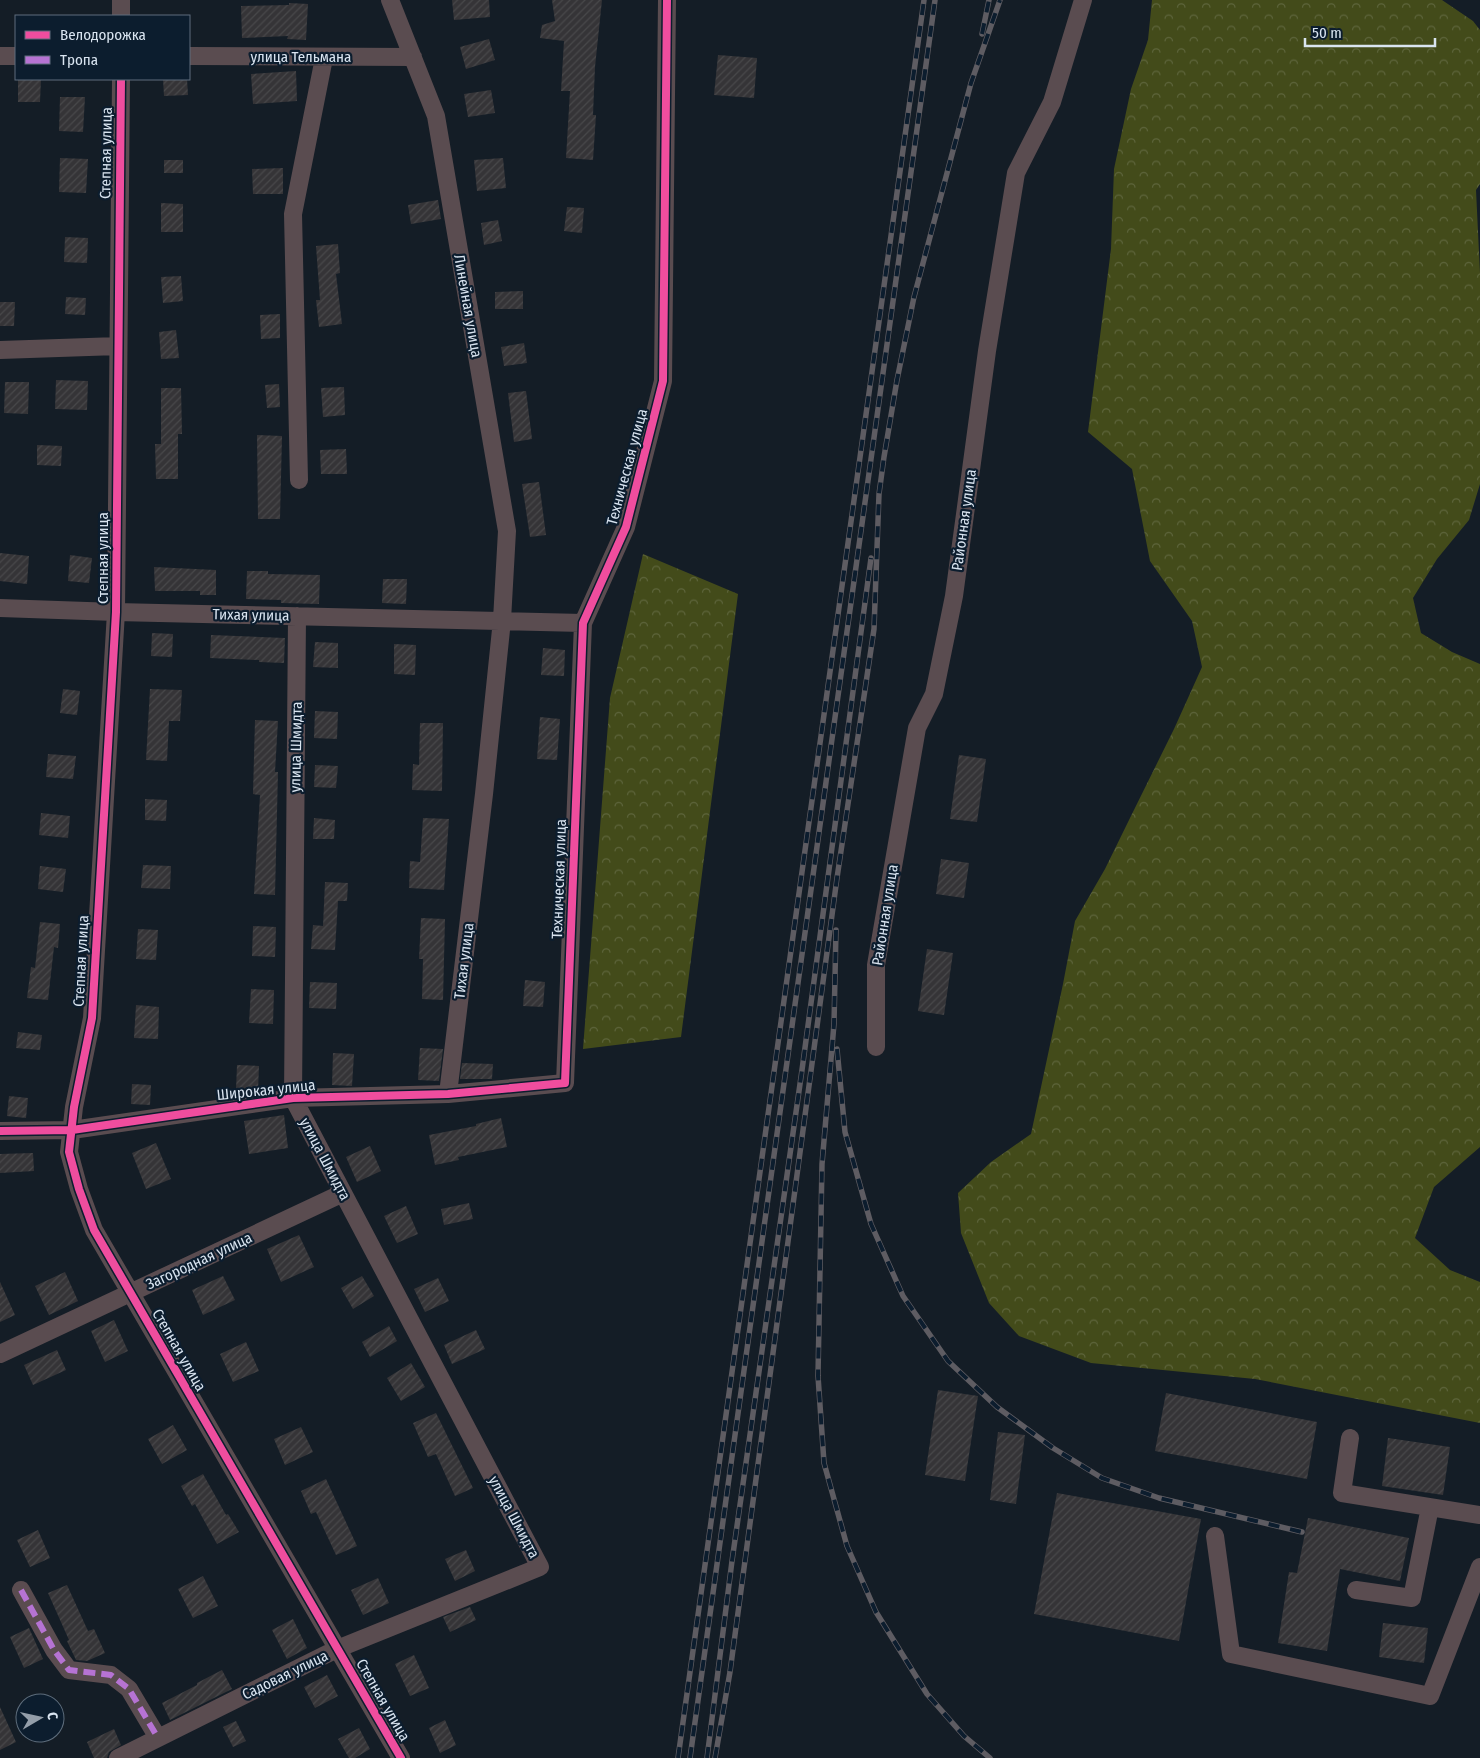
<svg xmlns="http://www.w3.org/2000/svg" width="1480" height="1758" viewBox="0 0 1480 1758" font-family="'Fira Sans Condensed',sans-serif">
<defs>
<pattern id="forest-crowns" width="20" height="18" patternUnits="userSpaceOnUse" patternTransform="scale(1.25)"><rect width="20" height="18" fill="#434b1a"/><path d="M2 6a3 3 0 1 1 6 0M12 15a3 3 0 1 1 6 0" fill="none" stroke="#5e653c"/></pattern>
<pattern id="building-hatch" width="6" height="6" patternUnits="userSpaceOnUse" patternTransform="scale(1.25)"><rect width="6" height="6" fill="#353437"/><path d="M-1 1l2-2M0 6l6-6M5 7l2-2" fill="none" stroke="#48484a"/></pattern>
</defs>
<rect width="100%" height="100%" fill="#141d26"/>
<path fill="url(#forest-crowns)" d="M1152,0H1442L1473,21L1480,30V184L1476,190L1480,273V484L1469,520L1437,559L1413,598L1421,633L1452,652L1480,664V1147L1434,1187L1415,1238L1450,1270L1480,1282V1423L1255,1379L1091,1363L1019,1336L989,1303L961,1233L958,1193L991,1162L1031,1134L1063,984L1075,921L1105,869L1130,818L1174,729L1202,667L1192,621L1150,561L1132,469L1088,432L1111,249L1114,169L1131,89L1148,40Z
M643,554L738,594L681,1037L583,1049L610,698Z"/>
<path fill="url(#building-hatch)" d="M452,0H489L490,17L454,20Z
M552,0H602L595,67L593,115H596L593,160L566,158L570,91H561L564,41L540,38L542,25L555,21Z
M289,3L308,4L306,40L287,39L288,36L242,38L241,6L289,5Z
M489,39L495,60L466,69L460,47Z
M718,55L757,58L754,98L714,95Z
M296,71L297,101L253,104L251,74Z
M18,79H41L40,102H18Z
M163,79H187L188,95L164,96Z
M491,90L495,113L468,117L464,94Z
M60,97H85L83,132L59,131Z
M60,158L88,159L86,193L59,192Z
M503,158L506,188L477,191L474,160Z
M164,160H183V173H164Z
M283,168V194H253L252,169Z
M438,200L441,219L411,224L408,205Z
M161,203L183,204V232H161Z
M567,207L584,208L582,233L564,231Z
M498,220L502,241L484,245L481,223Z
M65,237L88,238L87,263L64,262Z
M338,244L340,273L336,274L342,324L319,327L316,300H320L316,246Z
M181,276L183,301L163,303L161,277Z
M523,291V309H495V292Z
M66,297L86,298L85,315L65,314Z
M0,302H15L14,326H0Z
M280,314V338L261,339L260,315Z
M176,330L179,358L161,359L159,332Z
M524,343L527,363L504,366L501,347Z
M56,380L88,381L87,410L55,409Z
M5,382H29L28,414L4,413Z
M279,384L280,407L267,408L265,385Z
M344,387L345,415L323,417L321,388Z
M161,388H181L182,434H178V479H156L155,444H161Z
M526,391L532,439L514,442L508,393Z
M257,435L282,436L280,519H258Z
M37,445L62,446L61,466L37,465Z
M346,449L347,474H321L320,450Z
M539,482L546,535L530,537L522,484Z
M0,553L29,556L27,584L0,581Z
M70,555L92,558L89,583L68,581Z
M154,567L216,570V595H200V591H155Z
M247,571H268V574L320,575L319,604L281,603V600L246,599Z
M383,579H407L406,604L382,603Z
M152,633L173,634L172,657L151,656Z
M211,635L285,638L284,663L259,662V660L210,658Z
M315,642L338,643V668L313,667Z
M394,644L416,645L415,675L394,674Z
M543,648L565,650L564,676L541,675Z
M63,689L80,691L77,715L60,713Z
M150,689L182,690L180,721H169L167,761L146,760Z
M315,711L338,712L337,739L314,738Z
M540,717L560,719L557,760L537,759Z
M255,720L278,721L275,772H278L275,895L254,894L260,795L253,794Z
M420,723H443L442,791L412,790L413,764L419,765Z
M48,754L76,756L73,779L46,777Z
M959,755L986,759L977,822L950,819Z
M315,765L338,766L336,788L314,787Z
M145,799L167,800L166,821L145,820Z
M41,813L70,816L68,838L39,835Z
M314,818L335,820L334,839H313Z
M423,818L449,819L444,890L409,888L410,861L420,862Z
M941,859L969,863L964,898L936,894Z
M143,865L171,866L170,889L141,888Z
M40,866L66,869L63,892L38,889Z
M325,882L348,883L347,901H338L335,950L311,949L313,925L323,926Z
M421,918L445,919L443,1000L422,999L423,959H419Z
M40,922L60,924L58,948L54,947L48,1000L27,998L31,967L35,968Z
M253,926L276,927L275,957L252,956Z
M138,929L158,930L156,960L136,959Z
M927,949L953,953L944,1015L918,1011Z
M525,980L545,982L543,1007L523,1006Z
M310,982L337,983L336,1009L309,1008Z
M251,989L274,990L273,1024L249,1023Z
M136,1005L159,1007L158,1039L134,1038Z
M18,1032L42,1035L40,1050L16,1048Z
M420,1048L443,1049L439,1081L418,1080Z
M333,1053L354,1054L352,1086L332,1085Z
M462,1063L493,1064L492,1079H460Z
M237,1065L259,1066L258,1091L236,1090Z
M132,1084L151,1085L150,1105L131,1104Z
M9,1096L28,1098L26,1118L7,1116Z
M284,1115L288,1148L249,1154L244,1121Z
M501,1118L507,1147L458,1157L459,1160L435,1165L429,1135L476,1126V1124Z
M156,1143L171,1179L146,1189L132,1153Z
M370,1146L381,1171L357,1182L346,1157Z
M33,1153L34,1171L0,1173V1154Z
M469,1203L473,1219L444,1225L441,1209Z
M406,1206L418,1234L397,1243L384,1216Z
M299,1235L314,1267L281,1282L267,1249Z
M65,1272L78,1301L49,1315L35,1286Z
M223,1276L235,1300L203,1315L192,1290Z
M362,1276L374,1296L353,1309L341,1288Z
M438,1278L449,1301L425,1312L414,1289Z
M0,1282L15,1315L0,1322Z
M114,1320L128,1351L105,1362L91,1331Z
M389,1326L397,1341L370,1357L362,1342Z
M476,1330L485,1349L452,1364L444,1345Z
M246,1342L259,1371L233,1382L220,1354Z
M57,1350L66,1370L33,1385L24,1365Z
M411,1363L425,1387L401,1401L387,1378Z
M938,1390L978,1396L965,1481L925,1475Z
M1166,1393L1317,1422L1307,1479L1155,1451Z
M436,1413L473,1488L455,1496L436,1454L428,1457L413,1423Z
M173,1425L187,1450L162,1464L148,1439Z
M301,1427L313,1452L285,1465L274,1439Z
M998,1432L1025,1435L1016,1504L990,1500Z
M1388,1438L1450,1447L1443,1495L1382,1486Z
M203,1474L226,1515L228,1514L239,1532L217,1544L195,1504L192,1506L181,1486Z
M326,1479L357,1546L336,1555L316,1512L311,1514L301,1491Z
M1057,1493L1201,1519L1179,1641L1034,1614Z
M1308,1518L1409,1538L1400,1581L1340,1569L1327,1651L1278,1643L1289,1572L1297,1573Z
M38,1530L50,1558L30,1567L17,1540Z
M466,1550L475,1571L455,1581L445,1559Z
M203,1576L218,1606L193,1618L178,1589Z
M378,1578L389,1603L363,1615L351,1590Z
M67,1585L88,1631L94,1629L105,1653L87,1661L76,1660L67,1641L69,1640L48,1593Z
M470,1607L476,1620L450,1632L443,1617Z
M293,1619L307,1648L287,1659L272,1630Z
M1383,1623L1428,1628L1424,1663L1379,1657Z
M29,1628L43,1659L24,1668L10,1637Z
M414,1655L429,1688L410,1696L395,1664Z
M222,1670L232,1689L170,1720L162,1703L197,1685V1683Z
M327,1675L338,1696L315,1708L304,1687Z
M0,1707L16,1742L0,1750Z
M445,1720L456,1745L440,1753L429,1728Z
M236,1721L246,1741L233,1747L223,1727Z
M359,1728L370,1749L355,1758H349L338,1739Z
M114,1729L121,1745L109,1752L107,1758H94L87,1742Z"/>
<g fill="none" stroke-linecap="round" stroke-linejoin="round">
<path stroke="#5a4c50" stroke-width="18" d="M121,0V16
M390,0L436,116L507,531L502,620L484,794L448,1094
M0,56H16
M189,56L413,57
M121,79L116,612L92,1018L74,1107L69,1152L79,1189L94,1230L401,1758
M0,350L118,346
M299,480L293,214L324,58
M0,608L116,612L583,623
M876,1047V965L917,728L934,694L954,596L987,351L1016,173L1052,102L1083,0
M0,1131L72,1130L293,1098L448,1094L565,1083L583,623L626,527L663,381L667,0
M0,1354L343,1193
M1350,1438L1342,1493L1480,1515
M1215,1536L1231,1654L1430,1696L1480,1567
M21,1590L54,1650L69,1670L111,1675L129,1689L158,1738
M1356,1590L1412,1598L1430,1507
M118,1758L337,1649L540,1567L293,1098L297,616"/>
<defs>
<path id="rail" d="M982,34L989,0
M836,930L834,1024L822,1164L818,1376L824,1463L847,1546L876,1612L927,1694L964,1736L990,1758
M837,1049L845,1132L871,1224L903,1296L948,1361L997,1407L1053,1448L1102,1478L1159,1498L1302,1532
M678,1758L924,0
M690,1758L935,0
M707,1758L732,1561L802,1070L871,558
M715,1758L730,1672L837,878L874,629L879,494L884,457L897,380L914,297L971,83L1000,0"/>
</defs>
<use href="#rail" stroke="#5e5c62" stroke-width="5.5"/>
<use href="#rail" stroke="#0c1d2e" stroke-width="4" stroke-dasharray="11" stroke-linecap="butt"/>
<path stroke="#b673d3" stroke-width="6" stroke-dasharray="12 6" stroke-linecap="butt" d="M21,1590L54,1650L69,1670L111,1675L129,1689L158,1738"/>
<defs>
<path id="cycleway" d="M121,79L116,612L92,1018L74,1107L69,1152L79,1189L94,1230L401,1758
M0,1131L72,1130L293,1098L448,1094L565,1083L583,623L626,527L663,381L667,0"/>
</defs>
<use href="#cycleway" stroke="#0c1d2e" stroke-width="11"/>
<use href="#cycleway" stroke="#ef4d9e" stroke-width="8"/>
</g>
<g text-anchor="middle" stroke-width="4.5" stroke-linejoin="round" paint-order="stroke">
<g font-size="15" fill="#d9e4f0" stroke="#0c1d2e">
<text x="301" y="62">улица Тельмана</text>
<text transform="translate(106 153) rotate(-89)" y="5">Степная улица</text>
<text transform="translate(468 306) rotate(80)" y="5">Линейная улица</text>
<text transform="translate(627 467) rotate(-75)" y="5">Техническая улица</text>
<text transform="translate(964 520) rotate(-82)" y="5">Районная улица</text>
<text transform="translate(103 558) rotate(-90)" y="5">Степная улица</text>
<text transform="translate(251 615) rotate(1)" y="5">Тихая улица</text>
<text transform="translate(296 747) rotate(-89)" y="5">улица Шмидта</text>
<text transform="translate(559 879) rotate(-88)" y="5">Техническая улица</text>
<text transform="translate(885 915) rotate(-81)" y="5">Районная улица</text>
<text transform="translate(81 961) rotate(-87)" y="5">Степная улица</text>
<text transform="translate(464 961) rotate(-83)" y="5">Тихая улица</text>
<text transform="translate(266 1090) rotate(-6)" y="5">Широкая улица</text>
<text transform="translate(325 1159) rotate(62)" y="5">улица Шмидта</text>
<text transform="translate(199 1261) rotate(-25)" y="5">Загородная улица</text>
<text transform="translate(179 1350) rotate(60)" y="5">Степная улица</text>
<text transform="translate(514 1517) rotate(62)" y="5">улица Шмидта</text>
<text transform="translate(285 1675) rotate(-26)" y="5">Садовая улица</text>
<text transform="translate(383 1700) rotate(60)" y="5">Степная улица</text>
</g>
</g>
<rect x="15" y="15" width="175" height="65" fill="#0c1d2e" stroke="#5e6d7c"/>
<rect x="25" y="31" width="25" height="8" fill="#ef4d9e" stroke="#5e6d7c"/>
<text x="60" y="40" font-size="15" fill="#d9e4f0">Велодорожка</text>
<rect x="25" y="56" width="25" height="8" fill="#b673d3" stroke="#5e6d7c"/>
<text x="60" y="65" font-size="15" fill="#d9e4f0">Тропа</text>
<g transform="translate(40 1718) rotate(81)"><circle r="24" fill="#0c1d2e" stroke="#5e6d7c"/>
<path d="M0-4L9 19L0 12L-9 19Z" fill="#949ea9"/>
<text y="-8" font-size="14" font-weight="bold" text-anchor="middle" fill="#d9e4f0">С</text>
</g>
<path d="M1305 38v8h130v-8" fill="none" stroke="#d9e4f0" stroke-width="2.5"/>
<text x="1312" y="38" font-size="15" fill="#d9e4f0" stroke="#0c1d2e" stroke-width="4" paint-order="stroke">50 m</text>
</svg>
